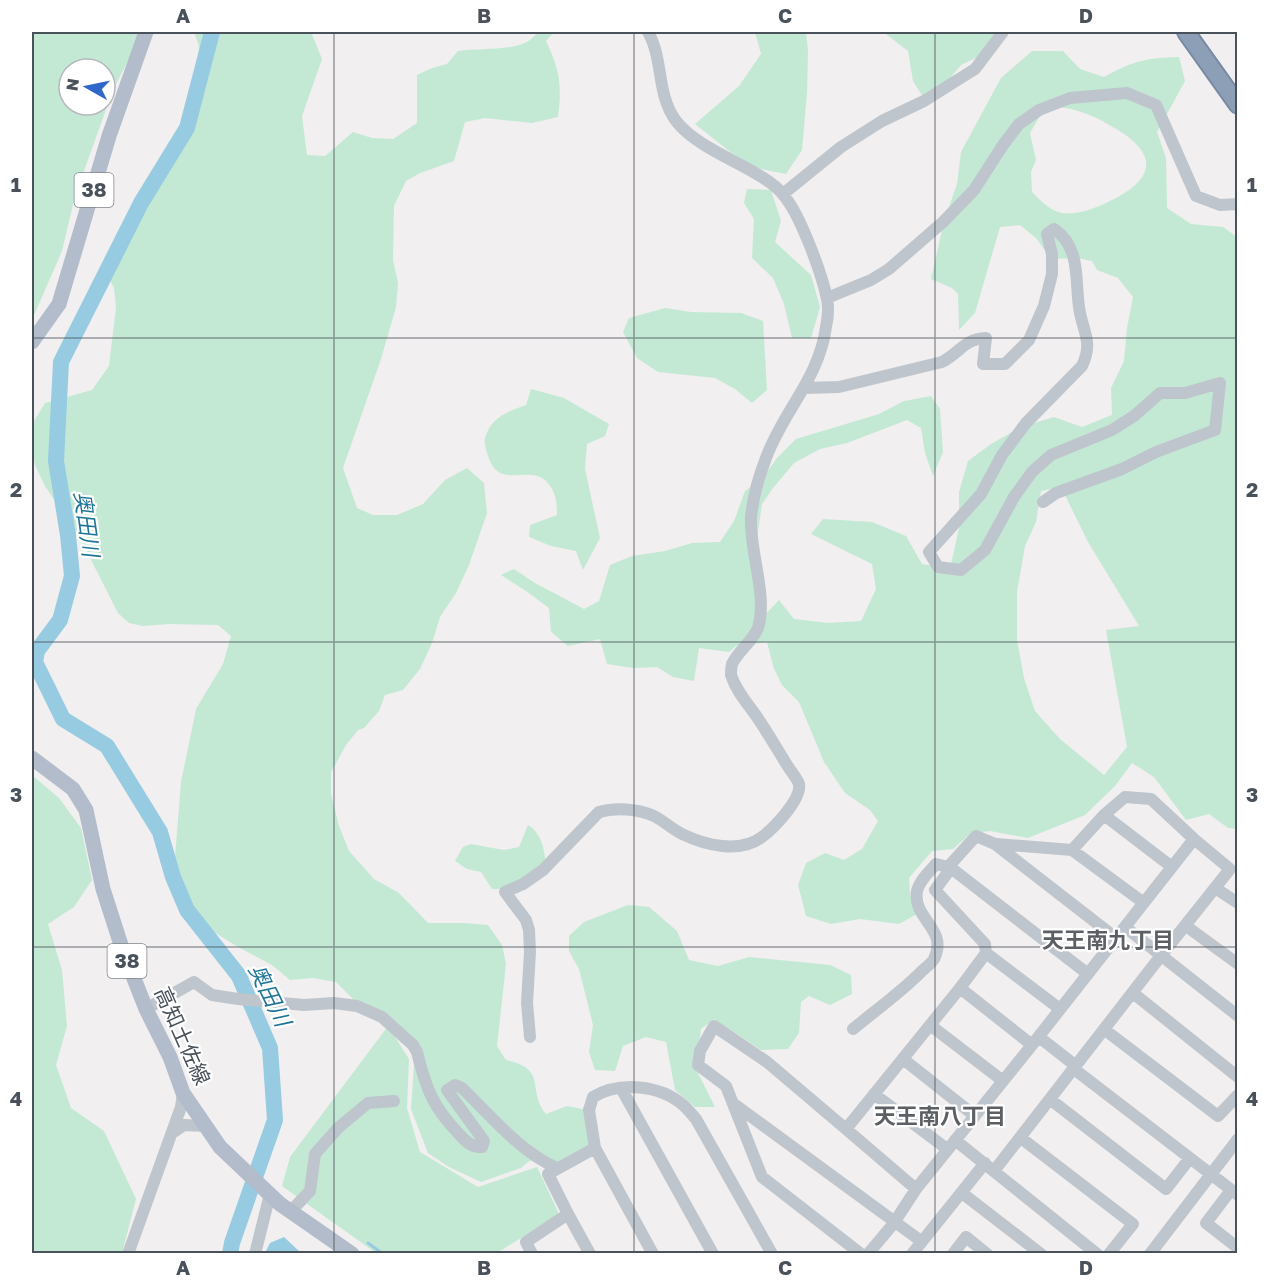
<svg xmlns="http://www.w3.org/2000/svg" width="1269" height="1285" viewBox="0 0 1269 1285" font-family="'Golos Text','Noto Sans JP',sans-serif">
<rect width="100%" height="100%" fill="#f1efef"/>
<path fill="#c3e9d5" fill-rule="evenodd" d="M32,32H143L113,90L75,196L62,251L32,320ZM69,69H105V105H69Z
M194,32H311L322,59L302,116L307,155L325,156L353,132L372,138L393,139L417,123V75L432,68L447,64L458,51C478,48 510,51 527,42C531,40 535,35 538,32H554L546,41C560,70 562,86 558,117L532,123L485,118L465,122L454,161L420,173L406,181L394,206L393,260L398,283L396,307L381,359L343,468L357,508L373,515H397L423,504L445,480L467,468L484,483L487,513L469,565L456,593L440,617L432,643L420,669L403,690L385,695L379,711L364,728L358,730L346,745L331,772V794L339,826L349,851L374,879L399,893L428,923H463L488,925L502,945L506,964L497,1046L506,1060C549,1069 526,1090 546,1114L567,1106L587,1110L589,1146L557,1164L549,1160L529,1161L521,1168L481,1182L449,1167L428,1153L411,1109L414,1063L410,1039L370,1016L336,982L313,978L290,980L272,965L238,947L198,922L176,880L175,857L181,782L196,709L223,664L231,636L218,625L169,624L143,626L129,623L118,613L83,544L45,486L35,465L32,450L34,421L45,403L92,390L109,366L116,307L114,288L103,268L123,238L148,192L181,146L194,106L199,46Z
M755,32H806L808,50L807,93L802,150L786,174L756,168L729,151L695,124L739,86L761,54Z
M885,32H1000L984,54L961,65L945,84L925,100L913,81L908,51L887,35Z
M1032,51H1063L1080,69L1104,77C1133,61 1145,58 1179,57L1185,81L1157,132L1166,158L1167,208L1191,224L1223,227L1237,237V829L1228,828L1209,814L1186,820L1154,777L1132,763L1115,786L1085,815L1028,838L990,831L971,833L953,849L932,851L909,878L910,895L917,914L899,924L860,919L831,924L806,916L798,885L806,863L825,853L844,860L862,849L878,821L870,810L845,793L824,762L799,702L782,685L774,669L767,642L736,646L729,652L699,648L694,681L673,677L657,667L633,668L607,664L600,639L568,646L551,632L549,608L526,591L501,575L514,569L535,583L584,609L599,601L610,565L632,556L665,551L692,543L720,542L734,521L745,491L761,480L777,458L796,439L879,414L904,401L931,396L940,409L943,452L933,476L925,453L921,428L907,420L847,443L820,449L794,463L773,488L762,504L755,552L765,615L779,600L794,619L828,623L861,621L876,589L872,564L811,534L823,519L872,522L906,536L922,564L950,569L959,528V492L968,461L991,444L1021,427L1054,417L1082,427L1112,415L1111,388L1124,361L1127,328L1133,297L1118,278L1097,270L1092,261L1077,258L1051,259L1036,238L1020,225L1000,227L975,313L959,330L958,294L952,288L931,279L944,221L957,184L961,152L1001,78ZM1059,107C1083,110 1098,118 1118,130C1165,159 1148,184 1106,203C1093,209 1077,215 1062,213C1050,211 1040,200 1032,192L1031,172L1036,160L1030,133L1040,116ZM1061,487L1088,542L1139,626L1106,630L1127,747L1104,775L1060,739L1035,711L1024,678L1017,639V592L1025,546L1036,522L1041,491Z
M747,189L771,190L781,221L775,242L811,275L820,307L811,338H792L784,304L773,278L752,258L754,219L744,203Z
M665,308L691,312L741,313L763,321L767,390L752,403L735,389L715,378L658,372L637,358L623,332L629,318Z
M531,389L564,398L609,424L605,436L587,444L585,469L600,538L583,570L576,551L551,546L529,537L530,525L557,515C557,501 556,492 546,481C528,464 499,491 488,456C486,450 484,443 485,438C491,417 507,412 526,405Z
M32,775L59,798L81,828L92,880L74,907L48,924L62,970L67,1026L56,1065L71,1108L104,1131L136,1199L122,1253H32Z
M528,825C543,834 545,853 546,868L507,889H492L481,872L467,869L455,861L463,847L471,844L504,850L519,847Z
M628,905L649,907L677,931L689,960L718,966L749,957L830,965L851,975L852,994L830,1005L809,996L801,1002L799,1033L788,1049L761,1050L714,1019L701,1029L696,1069L715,1107H695L675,1090L666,1042L646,1037L623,1046L615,1071L595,1070L589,1052L593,1025L579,969L569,951V936L584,922Z
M388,1026L409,1059L407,1108L420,1152L478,1187L537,1167L559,1214L497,1253H376L282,1186L290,1157Z"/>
<path fill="#96cbe1" d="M284,1237L301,1253H265L270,1243Z"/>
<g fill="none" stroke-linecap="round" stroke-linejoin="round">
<path stroke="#96cbe1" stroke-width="3" d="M368,1243L383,1254"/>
<path stroke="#96cbe1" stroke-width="16" d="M212,32L187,128L141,203L61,362L56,461L68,535L72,576L60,620L37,651L35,662L63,719L107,746L160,832L173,877L187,910L239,976L270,1048L275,1120L232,1243L230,1254"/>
<defs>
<path id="highway" d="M1186,32L1238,105"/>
</defs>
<use href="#highway" stroke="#7889a3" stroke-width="20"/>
<path stroke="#bfc5cc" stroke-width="12" d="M783,194L841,147L882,121L924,101L975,69L1003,32
M827,298L871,280L889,269L943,222L974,190L1003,145L1019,124L1039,110L1070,98L1127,93L1156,105L1196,196L1220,205L1238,204
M804,388L839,387L942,362C961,352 964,339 986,338L983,364H1005L1029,340L1044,306L1052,274V254L1047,234L1054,229C1081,247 1075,280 1079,307C1082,331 1094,341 1082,366L1026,423L1002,455L981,494L929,552L938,567L961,570L985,550L1014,497L1032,472L1051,455L1112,430L1134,416L1160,393H1185L1220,383L1215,430L1156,452L1122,469L1056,493L1043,502
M1104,815L1172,867
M1072,850L1144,903
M951,868L1088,974
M1215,888L1238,903
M1186,926L1238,964
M1125,927L1238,1016
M986,953L1060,1009
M960,988L1032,1045
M1133,993L1238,1077
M146,1009L194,982L212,995L238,999L304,1005L334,1003L357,1006L382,1017L413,1045L417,1052C426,1089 433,1107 459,1134C465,1141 472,1148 482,1147L484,1141L447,1090L455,1085L462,1088C490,1115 520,1152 557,1168
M930,1025L1003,1081
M853,1029C876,1010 900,993 921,972C925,968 931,964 934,959C949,929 912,919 917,891C919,881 930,871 936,864L948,867
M1105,1030L1218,1116L1238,1095
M530,1037L527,1003L530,952L529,930L526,920L505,892L523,884L543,870L599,812C616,807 638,809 654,816C664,821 672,829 682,834C705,845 739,854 762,837C774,828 802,799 799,784C797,778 790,770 787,765C777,749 768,733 757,717C748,704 736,691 731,675C731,671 731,668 732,664C738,651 753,641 758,628C768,596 749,550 751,517C753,497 759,476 766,458C783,411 819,379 826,327C828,318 829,309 827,299C822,274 801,217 785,197C779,188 764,178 755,173C730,158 694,144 676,121C656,94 664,60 648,32
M1039,1037L1076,1066
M903,1059L975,1116
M1074,1069L1238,1195
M621,1088L713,1254
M874,1094L947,1149
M1051,1100L1166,1189L1190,1158
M734,1104L921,1241
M846,1129L916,1189
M172,1133L184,1125L206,1126
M1021,1138L1133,1224L1109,1254
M955,1140L1097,1254
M994,1171L1160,957L1230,869L1194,839L1151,799L1125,797L1104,815L1072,850L996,844
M1231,1190L1206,1223L1238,1248
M962,1193L1041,1254
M291,1211L310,1191L315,1154L338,1128L368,1103L394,1101
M568,1214L590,1254
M128,1254L181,1107L183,1093
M255,1254L270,1194
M532,1254L526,1242L568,1214L548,1174L595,1148
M653,1254L595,1148L589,1110L593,1097C620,1081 660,1085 683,1105C688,1109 692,1115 696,1119L772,1254
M861,1254L762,1177L726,1086L698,1065L700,1051L714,1026L767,1062L846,1129L960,988L986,953L985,944L935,890L951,868L948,867L976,836L995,844L1116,938
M868,1254L894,1223L916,1189L1032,1045L1194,839
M912,1254L985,1163
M953,1254L966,1237L987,1254
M1150,1254L1238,1139"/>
<path stroke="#b2bcca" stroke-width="15" d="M32,342L59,304L109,136L146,32
M32,758L73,789L86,810L103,889L122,948L146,1009L170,1057L183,1093L220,1147L280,1204L352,1254"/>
<use href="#highway" stroke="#8d9eb7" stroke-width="16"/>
</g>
<path fill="none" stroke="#49515a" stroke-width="1.5" stroke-opacity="0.55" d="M334,32V1254M634,32V1254M935,32V1254M32,338H1238M32,642H1238M32,947H1238"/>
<g text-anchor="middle" stroke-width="4.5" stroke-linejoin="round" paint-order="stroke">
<g fill="#fff" stroke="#80858c" stroke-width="1.5">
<rect x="74.5" y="173" width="39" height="34" rx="4.5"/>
<rect x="107.5" y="944" width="39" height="34" rx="4.5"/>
</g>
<g font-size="20" font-weight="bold" fill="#49515a">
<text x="94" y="197">38</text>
<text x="127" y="968">38</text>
</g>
<g font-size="21" fill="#49515a" stroke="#fff">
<text transform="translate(182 1036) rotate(66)" y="7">高知土佐線</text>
</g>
<g font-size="22" font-style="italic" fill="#1f7598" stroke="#fff">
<text transform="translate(87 524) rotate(82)" y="8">奥田川</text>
<text transform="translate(270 995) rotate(64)" y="8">奥田川</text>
</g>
<g font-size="22" font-weight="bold" fill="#5c5f63" stroke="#fff">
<text x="1108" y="948">天王南九丁目</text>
<text x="940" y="1124">天王南八丁目</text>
</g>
</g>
<rect width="1269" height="1285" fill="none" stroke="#ffffff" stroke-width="66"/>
<g transform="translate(87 87) rotate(279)"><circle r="28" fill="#ffffff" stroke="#b6b9bd" stroke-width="1.5"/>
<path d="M0-4.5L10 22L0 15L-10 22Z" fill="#3068ca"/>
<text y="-9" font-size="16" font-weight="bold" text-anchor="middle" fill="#49515a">N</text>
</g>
<rect x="33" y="33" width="1203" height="1219" fill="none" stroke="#49515a" stroke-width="2"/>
<g font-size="20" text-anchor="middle" font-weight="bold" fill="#49515a">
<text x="183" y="23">A</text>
<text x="484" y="23">B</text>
<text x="785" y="23">C</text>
<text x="1086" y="23">D</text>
<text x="16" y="192">1</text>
<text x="1252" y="192">1</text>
<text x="16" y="497">2</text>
<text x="1252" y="497">2</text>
<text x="16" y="802">3</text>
<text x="1252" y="802">3</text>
<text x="16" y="1106">4</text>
<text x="1252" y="1106">4</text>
<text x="183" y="1275">A</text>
<text x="484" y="1275">B</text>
<text x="785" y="1275">C</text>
<text x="1086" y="1275">D</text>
</g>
</svg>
